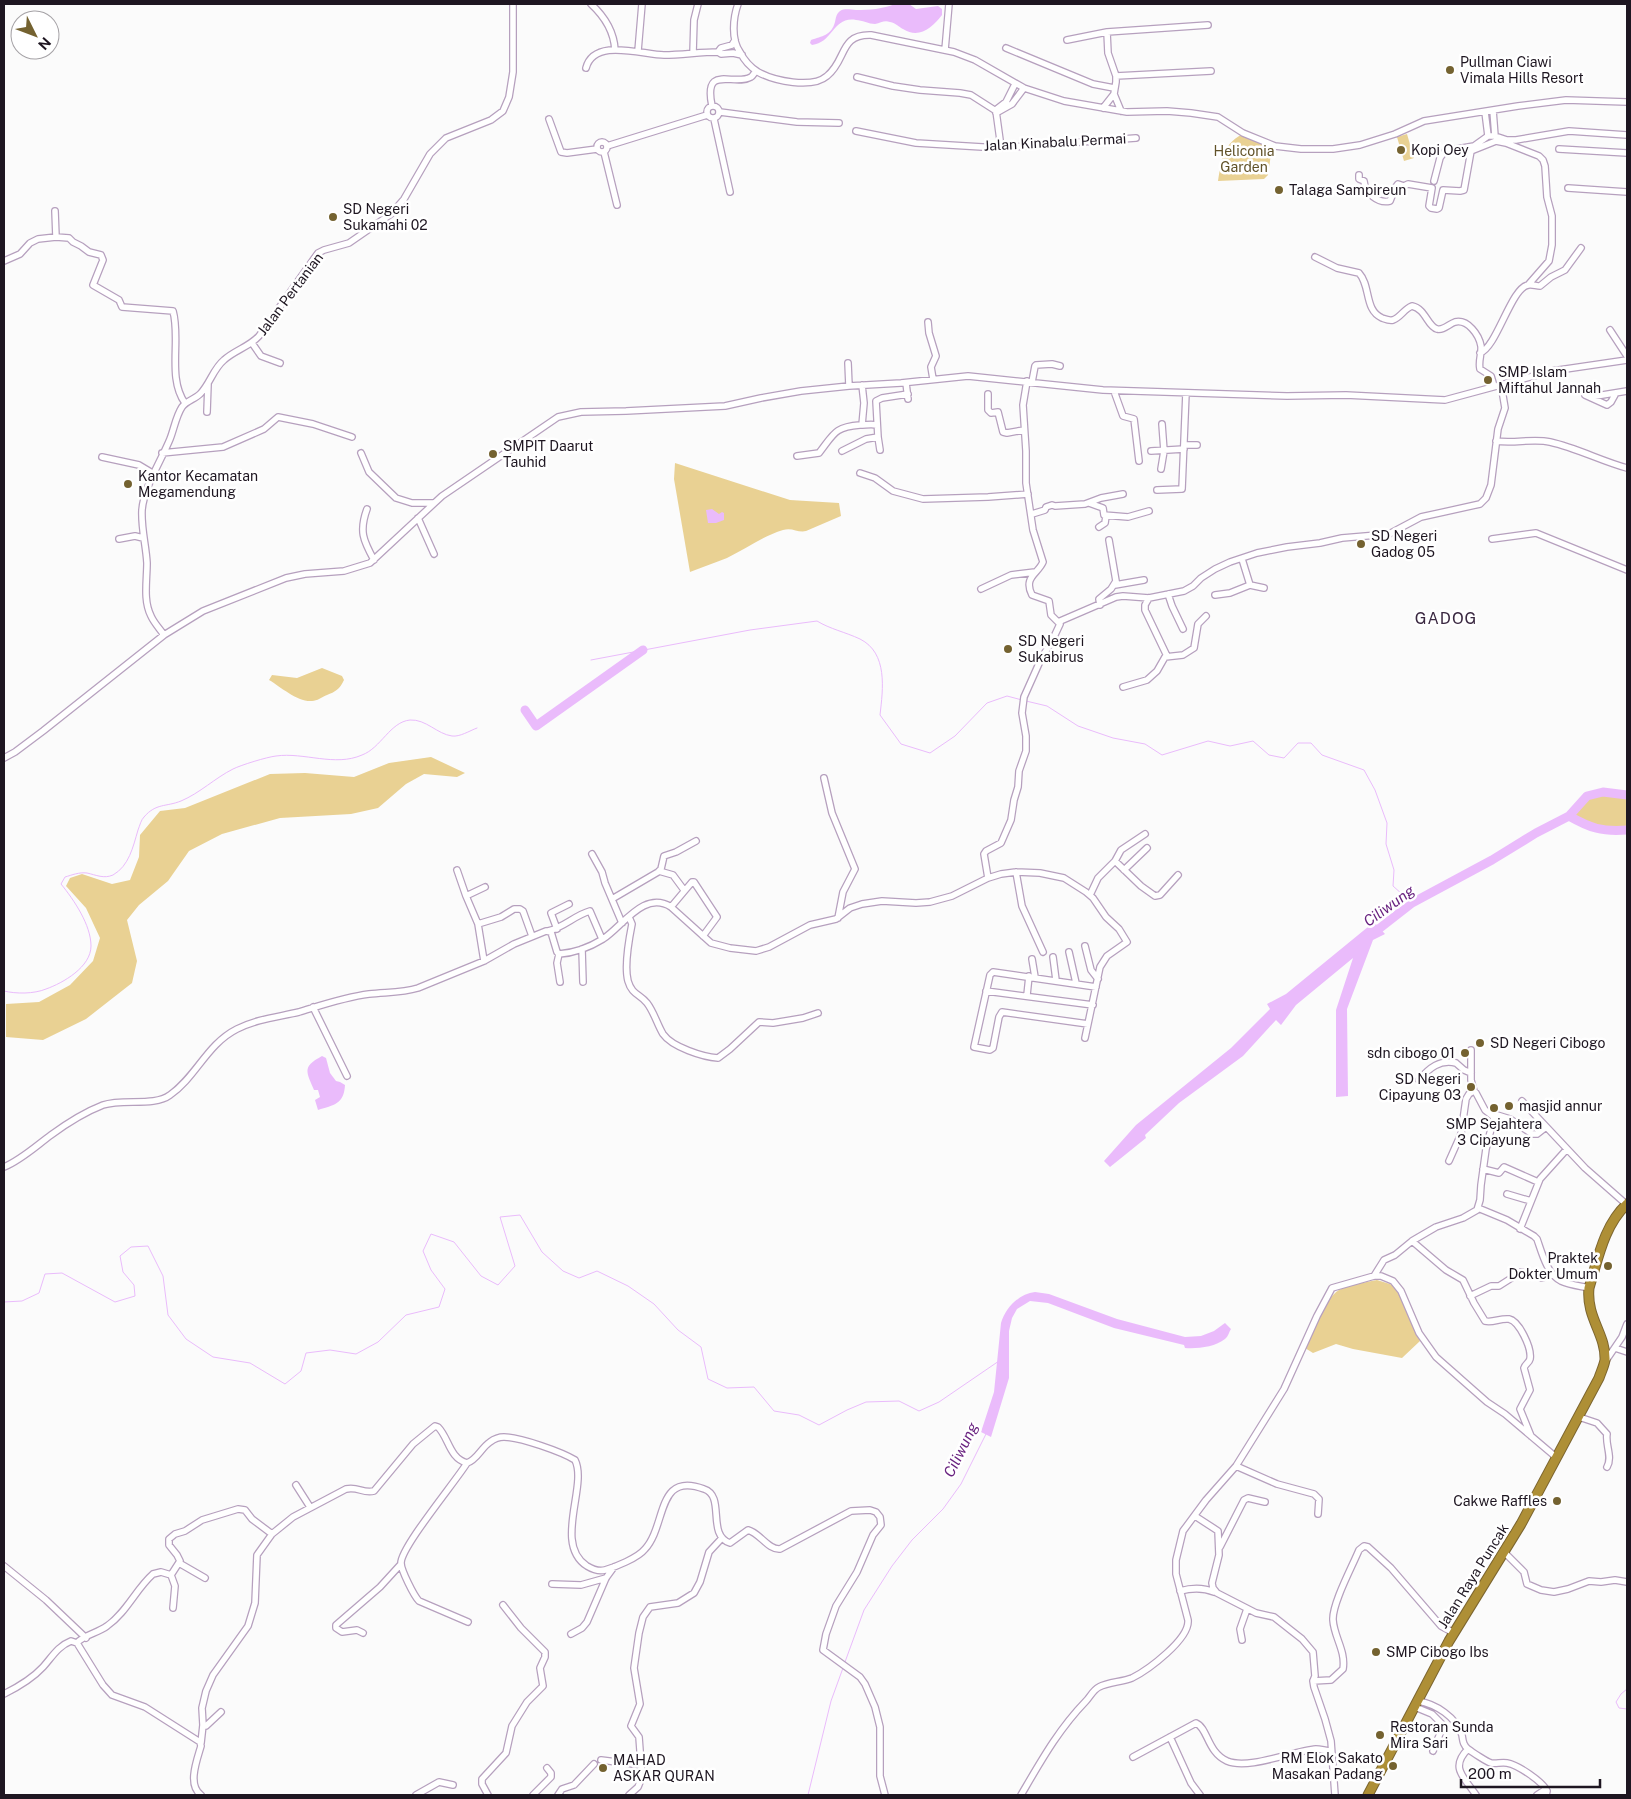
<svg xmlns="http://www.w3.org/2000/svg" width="1631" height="1799" viewBox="0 0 1631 1799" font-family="'Public Sans',sans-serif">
<rect width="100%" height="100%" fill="#fbfbfb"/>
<path fill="#e9d193" d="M1242,134L1272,147L1268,175L1264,179L1218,181C1222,159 1221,147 1242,134Z
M1407,134L1414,158L1404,161L1397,137Z
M675,463L790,500L839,503L841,516L806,531C798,533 792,527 783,530C763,536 746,549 727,558C715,563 702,567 690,572L674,479Z
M322,668L342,676L344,680C340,689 335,692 327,695C322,697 317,701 312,701C297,702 281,687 269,680L272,675L297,678Z
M431,757L465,773L457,777L424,774L406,784L378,808L351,814L280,818L222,834L189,851L168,881L139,905L127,920L137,961L132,983L86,1019L43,1040L6,1037V1004L39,1002L70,985L93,961L100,938L86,908L66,886L70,878L82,874L112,884L130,880L139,857L140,835L160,811L185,808L270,774L305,773L354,777L389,763Z
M1603,792L1627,795V830C1602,832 1590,828 1569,816L1587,796Z
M1377,1280L1393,1285L1398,1291L1420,1341L1402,1358L1353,1349L1336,1344L1313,1353L1305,1348C1312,1334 1325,1298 1339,1290C1348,1285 1367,1282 1377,1280Z"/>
<path fill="#eabbfb" d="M895,4H909L916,9L938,6L942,9V15C932,28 919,39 903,29C899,27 896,23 890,22C884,20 881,23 875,24C869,24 862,20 856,20C833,16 833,43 812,45L810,43L811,40C822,36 831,36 835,22C836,18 836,14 840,11C845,8 851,10 856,10C869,10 883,9 895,4Z
M712,509L719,514L722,512L724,513V520L716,523H708L706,510Z
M1374,922L1385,934L1373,940L1347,1009L1348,1096L1336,1097V1010L1353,958L1296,1005L1281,1025L1276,1020L1243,1056L1179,1103L1145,1135L1146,1138L1110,1167L1104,1161L1136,1125L1231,1048L1270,1009L1267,1004L1286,994Z
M322,1056L326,1058L330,1073L336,1081L340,1082L345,1085C344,1104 334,1105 318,1110L315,1100L320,1097L318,1090H314C306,1071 302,1067 322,1056Z
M1035,1292L1049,1294L1117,1319L1185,1337L1201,1336L1214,1331L1225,1323L1231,1329C1229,1332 1228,1337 1225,1339C1215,1347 1197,1349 1185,1348L1184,1345L1114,1328L1048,1303L1030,1301L1017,1309L1012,1318L1009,1331V1378L991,1437L981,1432L994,1392L1001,1323C1006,1307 1019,1294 1035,1292Z"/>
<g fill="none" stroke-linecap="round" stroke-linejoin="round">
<path stroke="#eabbfb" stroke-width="1" d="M591,660L750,630L817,621C830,629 845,632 860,639C888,653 883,689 880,715L901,744L930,753L955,736L987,703L1007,696L1022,700
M1026,701L1047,706L1078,726L1113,738L1145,744L1162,755L1208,741L1230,746L1253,741L1269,755L1284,758L1298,743H1311L1322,755L1364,770L1375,790L1387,823L1386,844L1394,870L1393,886L1412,903
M4,991C16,994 34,994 46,989C63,983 91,967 91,946C91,925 74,900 61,884L65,877C72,875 79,872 87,873C96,875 104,879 113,875C129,866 133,847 138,830C140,825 141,820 144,817C156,803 166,807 181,801C200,793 215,778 233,769C241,765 267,757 276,756C304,752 335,767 362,755C381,748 390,722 410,720C426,719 437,734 452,736C460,737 469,731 477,728
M4,1302L22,1301L39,1293L45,1274L62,1273L115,1302L135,1296L134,1285L123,1272L120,1256L131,1247L148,1246L163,1276L168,1315L186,1339L213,1357L250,1363L285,1384L301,1371L306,1353L330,1350L356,1354L378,1342L406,1315L439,1307L445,1289L431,1270L423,1251L431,1234L454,1242L481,1276L498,1285L515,1266L500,1217L520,1215L542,1252L563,1271L579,1278L597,1271L628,1286L654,1304L678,1330L701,1347L708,1379L727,1388L754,1387L774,1411L799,1415L819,1425L847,1410L866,1402L899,1401L919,1411L939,1402L999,1361
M845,1662L864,1610L892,1566L912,1540L943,1509L961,1484L986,1434
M1627,1689L1621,1694L1616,1702L1619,1708L1627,1709
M808,1795L831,1701L843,1668"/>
<path stroke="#eabbfb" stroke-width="9" d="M525,710L536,726L643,650
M1569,816C1590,828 1602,832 1627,830
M1371,935L1412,903L1492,860L1536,833L1569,816L1587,796L1603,792L1627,795"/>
<defs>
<path id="minor" d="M591,4C604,16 614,31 615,50
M738,4C733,18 731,39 740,52C744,60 750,67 758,72C774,81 812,89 827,76C847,60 839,34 871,35L954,52L975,60L1024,88L1064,101L1127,112L1167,111L1191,113L1218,117L1243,133L1275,146L1301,149H1333L1360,145L1395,134L1424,121L1518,106L1566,100L1627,102
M1067,40L1107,32L1208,25
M1006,48L1093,84L1114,88
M945,50L949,4
M638,51L642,4
M718,52L721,48L732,45L735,40
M693,53L694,20L698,4
M586,68C594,37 643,55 664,55C682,55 700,52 718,52L721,54L733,53L742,55
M1116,76L1211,71
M857,77L893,86L920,90L960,93L971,95L996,111L1000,140L999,148
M1114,94L1121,111
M707 112a6 6 0 1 1 12 0a6 6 0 1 1-12 0Z
M712,106C703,63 734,87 751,77C753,76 754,73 756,71
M1103,108L1114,94L1116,82V76L1108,53L1107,32
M997,109L1006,102L1015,84
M1493,110L1495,136
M720,112L797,122L839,123
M1485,112L1488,136
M996,113L1012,104L1024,88
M549,119L561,152L567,153L597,149
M714,119L730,192
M856,131L916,143L999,148L1136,138
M1488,136H1495L1507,140H1516L1569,131L1627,135
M597 147a5 5 0 1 1 10 0a5 5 0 1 1-10 0Z
M607,146L707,115
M1559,149L1627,153
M604,152L617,205
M1359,175V179L1364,181C1365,193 1378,204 1390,201L1395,188L1398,184L1404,186L1408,184L1432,188L1429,206L1431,208L1437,209L1439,208L1443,190L1460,191L1464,190L1471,151L1496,141L1506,143L1539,156L1543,160L1545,166L1547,197L1552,216V245L1549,261L1528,285
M1434,181L1440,158L1445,151L1474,146L1488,136
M1568,188L1627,192
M55,211L56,237
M1315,257L1337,268L1359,273C1371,286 1364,310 1382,318C1385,319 1389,321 1393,320C1401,317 1404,309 1412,306C1426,309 1427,326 1437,329C1443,331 1449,324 1455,322C1468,319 1479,335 1481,346C1482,354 1478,361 1480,369L1491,376L1494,386
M4,261L20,254L30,243L38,239L56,237L69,238L73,242L81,246L89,252L101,255L103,260L93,285L119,300L122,307L173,311C181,339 167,378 185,403
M928,322L929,333L936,356L931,367L933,379
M1610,330L1627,356
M252,343L261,356L280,363
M1480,353C1497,347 1511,288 1528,285C1532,284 1536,286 1540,286L1551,277L1565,270L1581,248
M848,363L849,386
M1032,382L1035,366L1036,365L1052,364L1060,366
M906,383L908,399
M862,385L864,403L862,425
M1114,391L1123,416L1134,419L1139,461
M988,394V410L991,413L998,412L1003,432L1007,433L1024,430
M1585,395L1607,405L1611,402L1616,393
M1590,397L1627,391
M207,412L208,384
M1496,441C1514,444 1533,438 1550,442C1577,448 1601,461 1627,468
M1184,445H1197
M880,450L878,437L876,401L882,398L908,394
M842,451L866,439L878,437
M1151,451L1184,449
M162,453L223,447L264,429L278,417L313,424L352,437
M361,453L369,472L396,498L412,503H433
M797,456L819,453C834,434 834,427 860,425C866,425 871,424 877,425
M102,457L139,465L154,474
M1161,469L1164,451L1162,424
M860,473L875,478L893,491L923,499L988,497L1028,494
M1157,490L1182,489L1186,393
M1089,503L1103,508L1104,515L1128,517L1149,511
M367,509C359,531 363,540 374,560
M1032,514L1045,510L1046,507L1052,505L1055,506L1085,504L1101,498L1123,494
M418,518L434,554
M1099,527L1105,523L1106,516
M119,539L135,536L143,538
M1492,539L1536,533L1627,570
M1115,585L1144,580
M1250,585L1264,588
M981,589L1011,575L1035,572
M1168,594L1172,606L1183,629
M1215,595L1230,593L1250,585L1242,559
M1149,598L1145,605V610L1167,656
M1100,605L1099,599L1111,589L1116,581L1109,540
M1058,622L1116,597L1123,596L1149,598L1184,591L1193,586L1201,578L1215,569L1230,562L1257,553L1287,547L1320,543L1342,538L1389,534L1421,517L1480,504L1486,498L1491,485L1498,429L1505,408L1501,384
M164,635C160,629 154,623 151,616C143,600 147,581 147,563C146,545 141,528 142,510C144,487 161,461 170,439C174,429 176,416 182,407C186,401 195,399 200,394C210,384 213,369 224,360C235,350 249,347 259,336L318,253L324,250L349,243L391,214L404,199L430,154L446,138L491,120L503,111L509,97L513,72V4
M1123,687L1147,680L1157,671L1165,657L1183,655L1194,648L1198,624L1206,616
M4,758L15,752L43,731L164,635L203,611L286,578L305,574L344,571L370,563L442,496L558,417L581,412L626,411L725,406L761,398L801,391L849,386L901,383L968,376L1103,390L1287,396L1346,395L1445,400L1552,371L1627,360
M824,778L832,813L855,869L843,892L838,918
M592,854L602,872L605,883L622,923
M1115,861L1141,886L1155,896L1160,895L1178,875
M457,870L466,896L478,924L484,961
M1124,870L1147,848
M659,871L673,875L684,890
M1016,872L1022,906L1043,952
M988,878L984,854L986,851L1001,843L1011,820L1014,800L1018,787L1019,771L1026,751V736L1022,713L1024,697L1041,659L1052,641L1060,624L1051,615L1049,601L1032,595C1023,577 1038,574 1043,562L1033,530L1026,483V451L1023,405L1027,381
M1090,895L1098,878L1115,861L1121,850L1145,834
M466,896L485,887
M612,899L658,872L661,869L664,856L676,852L696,841
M671,907L692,882H694L717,917L703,936
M629,917L632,924C629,939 624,966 628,981C632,995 640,994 647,1003C654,1012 657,1024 663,1034C672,1047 703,1057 718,1058L730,1049L759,1022L773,1023L803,1018L818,1013
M478,924L501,917L514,909H520L523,911L532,936
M557,929L551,913L569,904
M548,931C563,928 575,915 590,911L602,939
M1085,946L1091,970L1098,979
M582,949L583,982
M1069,952L1076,983
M559,954L557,963L560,982
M1053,957L1056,980
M1032,959L1035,977
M986,991L1093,1005
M1027,995L1029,976
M313,1007L347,1076
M1088,1024L1002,1012L999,1017L993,1048L990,1050L974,1047L990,975L993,972L1096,987
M1471,1050V1080L1474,1091
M1419,1080C1429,1068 1440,1059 1456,1063L1464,1070L1471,1073
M1522,1101L1585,1168L1626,1204
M1449,1161L1461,1134L1466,1099L1469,1094L1474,1091L1476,1093L1485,1110L1494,1117
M4,1167C21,1160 36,1146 51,1135C66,1124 85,1112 103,1105C123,1098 154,1107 170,1095C196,1077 207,1044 237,1029C257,1019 278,1017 299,1012C322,1005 345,997 369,994C385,992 402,993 418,988L484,961L514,944L546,931L551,932L557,952L559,954C574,953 590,947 603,939C623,926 644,890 671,907L711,943L730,948L756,951L769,947L810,925L836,919L850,908L862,904L882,901L916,903L930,902L952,896L988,878L1001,874L1016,872L1040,873L1064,878L1086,892L1093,898L1106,917L1119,929L1127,942L1107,956L1100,967L1085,1038
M1483,1169L1499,1173L1504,1167L1538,1182
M1507,1194L1531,1201
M1478,1208L1507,1220L1534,1236L1537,1239C1542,1253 1547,1274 1561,1281C1570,1285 1580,1286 1589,1288
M1520,1229L1540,1179L1567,1149
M1412,1241L1446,1270L1463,1280L1474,1303L1485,1321C1493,1323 1500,1318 1509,1319C1519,1321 1532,1348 1530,1359C1529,1363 1525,1364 1524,1368L1530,1390L1520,1409L1531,1436
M1374,1276L1384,1260L1395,1255L1412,1241L1436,1227L1463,1218L1477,1210L1480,1200L1481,1185L1486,1149L1494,1117L1497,1115L1510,1119L1532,1134H1537L1546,1127
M1470,1296L1491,1286H1499L1521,1272L1542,1278L1553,1274
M1615,1348L1627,1352
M1605,1362L1622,1337L1627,1324
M1579,1417L1597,1423L1607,1434C1605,1445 1613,1457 1607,1467
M1236,1466L1277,1484L1314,1494L1319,1499L1318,1514
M296,1485L310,1507
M1195,1516L1218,1531L1219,1555L1212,1583L1213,1588L1217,1593L1256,1613L1274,1617L1302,1639L1313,1652L1315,1676L1313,1681L1314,1687L1325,1719L1331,1741L1335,1795
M1220,1547L1244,1500L1248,1498L1265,1502
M1504,1552L1524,1572L1527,1584L1541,1590L1554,1592L1568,1589L1589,1581L1601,1582L1615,1580L1627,1582
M179,1563L205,1578
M4,1566L46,1600L86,1638
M171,1575L175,1586L173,1608
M552,1584L581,1585L606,1578
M1180,1591C1191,1588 1202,1587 1214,1592
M468,1622L419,1601C414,1596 401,1570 401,1563C401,1547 456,1481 467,1463C477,1460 481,1448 490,1442C494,1439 499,1437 504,1437C520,1437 562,1452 575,1460C588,1486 553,1544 587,1566C592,1569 598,1572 605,1570C615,1567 638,1558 645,1549C667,1525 656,1471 704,1489C726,1496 706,1535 730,1543L748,1530C760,1533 768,1550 780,1549L851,1511L870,1510L876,1512L880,1517L881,1525L873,1535L857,1572L836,1606L826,1634L823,1650L860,1677L865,1684L875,1707L880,1727V1776L885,1795
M363,1633L357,1630L342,1632L336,1628V1625L380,1587L401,1564
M571,1634L582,1628L587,1622L606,1578L614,1567
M1242,1640L1240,1629L1247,1609
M77,1643L103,1685L112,1695L145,1707L200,1742L201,1746C197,1760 187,1785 201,1795
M1313,1681L1331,1680L1343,1669C1346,1651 1334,1637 1333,1620C1332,1604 1352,1567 1359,1550L1364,1546L1368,1547L1391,1568L1441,1626L1452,1632V1634
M4,1694C18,1687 32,1679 43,1667C52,1657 58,1646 71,1641L77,1643C83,1635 98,1633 107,1626C126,1613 136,1589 153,1574L161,1572L171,1575L180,1561L177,1555L169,1545V1539L175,1534L185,1531L202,1520L238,1509L245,1510L252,1519L272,1534L293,1517L346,1489C358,1486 363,1494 374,1491L413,1444L435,1426L438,1427C449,1438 449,1458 467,1463
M1418,1701C1436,1704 1456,1717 1462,1735C1463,1741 1463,1745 1468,1749C1472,1752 1487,1762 1491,1763C1496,1764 1501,1762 1507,1763C1518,1765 1542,1781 1547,1791L1546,1795
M1415,1707L1432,1714L1442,1724L1441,1731L1433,1751
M221,1712L206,1726L203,1725L202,1708L206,1691L213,1675L248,1626L255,1603L257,1555L272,1534
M1170,1737L1191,1783L1200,1795
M201,1743L203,1725
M1468,1749C1449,1768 1465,1778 1476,1795
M1133,1757L1196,1723C1208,1728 1207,1752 1227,1761C1249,1770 1292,1751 1316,1749C1321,1749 1326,1751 1331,1751
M601,1760L641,1765
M416,1795L439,1782L453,1785
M488,1795L482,1784V1779L506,1753L512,1726L527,1702L543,1686L540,1668L545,1657V1652L521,1628L503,1605
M533,1795L551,1777V1773L547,1768
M558,1795L562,1789L574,1785L594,1764
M629,1795L638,1787L642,1777L639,1737L631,1726L640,1704L634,1668L639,1633L643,1617L650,1607L678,1603L694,1593L700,1582L709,1552L722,1538
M1021,1795C1041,1761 1058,1730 1086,1701C1090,1697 1093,1690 1099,1687C1108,1682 1122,1682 1132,1678C1148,1670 1190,1639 1188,1620L1176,1574V1560L1183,1531L1206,1500L1236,1466L1284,1389L1317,1316L1332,1288L1374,1276H1381L1393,1281L1401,1291L1419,1333L1436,1357L1487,1402L1505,1414L1557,1458
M1537,1795L1546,1789"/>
<path id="highway" d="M1368,1795L1449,1641L1521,1524L1599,1378C1601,1372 1604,1366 1605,1360C1606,1334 1586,1318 1589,1288C1598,1259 1604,1225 1627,1204"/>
</defs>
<use href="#minor" stroke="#b6a0be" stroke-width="8"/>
<use href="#highway" stroke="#7c652f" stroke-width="11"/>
<use href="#minor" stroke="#fff" stroke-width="5.5"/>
<use href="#highway" stroke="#ae8f36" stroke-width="9"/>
</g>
<g fill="#746230" stroke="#fff" stroke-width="2">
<circle cx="1450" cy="70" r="5"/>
<circle cx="1401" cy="150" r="5"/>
<circle cx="1279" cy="190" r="5"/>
<circle cx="333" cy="217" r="5"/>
<circle cx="1488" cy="380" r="5"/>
<circle cx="493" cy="454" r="5"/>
<circle cx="128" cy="484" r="5"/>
<circle cx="1361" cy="544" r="5"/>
<circle cx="1008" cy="649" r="5"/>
<circle cx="1480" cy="1043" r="5"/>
<circle cx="1465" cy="1053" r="5"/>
<circle cx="1471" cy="1087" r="5"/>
<circle cx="1509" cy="1106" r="5"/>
<circle cx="1494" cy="1108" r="5"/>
<circle cx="1608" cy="1266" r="5"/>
<circle cx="1557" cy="1501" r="5"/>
<circle cx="1376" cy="1652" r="5"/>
<circle cx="1380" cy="1735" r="5"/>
<circle cx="1393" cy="1766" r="5"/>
<circle cx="603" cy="1768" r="5"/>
</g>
<g text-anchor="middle" stroke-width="5" stroke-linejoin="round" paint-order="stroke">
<g font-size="14" fill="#1e1621" stroke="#fff" text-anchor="start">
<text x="1460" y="67">Pullman Ciawi<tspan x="1460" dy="16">Vimala Hills Resort</tspan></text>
<text x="1411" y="155">Kopi Oey</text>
<text x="1289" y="195">Talaga Sampireun</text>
<text x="343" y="214">SD Negeri<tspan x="343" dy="16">Sukamahi 02</tspan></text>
<text x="1498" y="377">SMP Islam<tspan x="1498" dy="16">Miftahul Jannah</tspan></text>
<text x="503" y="451">SMPIT Daarut<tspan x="503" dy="16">Tauhid</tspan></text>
<text x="138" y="481">Kantor Kecamatan<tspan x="138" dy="16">Megamendung</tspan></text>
<text x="1371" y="541">SD Negeri<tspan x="1371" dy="16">Gadog 05</tspan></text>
<text x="1018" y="646">SD Negeri<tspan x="1018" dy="16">Sukabirus</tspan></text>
<text x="1490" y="1048">SD Negeri Cibogo</text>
<text x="1455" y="1058" text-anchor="end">sdn cibogo 01</text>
<text x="1461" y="1084" text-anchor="end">SD Negeri<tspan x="1461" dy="16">Cipayung 03</tspan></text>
<text x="1519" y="1111">masjid annur</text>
<text x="1494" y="1129" text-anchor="middle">SMP Sejahtera<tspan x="1494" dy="16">3 Cipayung</tspan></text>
<text x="1598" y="1263" text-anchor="end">Praktek<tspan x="1598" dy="16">Dokter Umum</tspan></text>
<text x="1547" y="1506" text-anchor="end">Cakwe Raffles</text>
<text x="1386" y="1657">SMP Cibogo Ibs</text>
<text x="1390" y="1732">Restoran Sunda<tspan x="1390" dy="16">Mira Sari</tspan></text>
<text x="1383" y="1763" text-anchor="end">RM Elok Sakato<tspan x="1383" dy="16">Masakan Padang</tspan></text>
<text x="613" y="1765">MAHAD<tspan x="613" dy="16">ASKAR QURAN</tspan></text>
</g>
<g font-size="14" fill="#1e1621" stroke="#fff">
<text transform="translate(1055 142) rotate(-3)" y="5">Jalan Kinabalu Permai</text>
<text transform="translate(290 294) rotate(-53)" y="5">Jalan Pertanian</text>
<text transform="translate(1473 1576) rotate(-58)" y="5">Jalan Raya Puncak</text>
</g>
<g font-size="14" fill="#615229" stroke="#fff">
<text x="1244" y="156">Heliconia<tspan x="1244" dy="16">Garden</tspan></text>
</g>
<g font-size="15" font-style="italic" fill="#6a2480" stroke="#fff">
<text transform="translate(1389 906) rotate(-36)" y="5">Ciliwung</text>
<text transform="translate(961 1450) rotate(-64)" y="5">Ciliwung</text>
</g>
<g font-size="16" letter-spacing="1" fill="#3b2942" stroke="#fff">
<text x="1446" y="624">GADOG</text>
</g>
</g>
<rect width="1631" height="1799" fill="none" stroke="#1e1621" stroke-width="10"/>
<g transform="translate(35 35) rotate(132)"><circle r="24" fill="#ffffff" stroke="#a5a2a6"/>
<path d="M0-4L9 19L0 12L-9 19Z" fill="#746230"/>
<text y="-8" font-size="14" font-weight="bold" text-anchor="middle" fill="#1e1621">N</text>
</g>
<path d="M1461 1779v8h139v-8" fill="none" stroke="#1e1621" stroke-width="2.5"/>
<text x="1468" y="1779" font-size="15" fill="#1e1621" stroke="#ffffff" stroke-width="4" paint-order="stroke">200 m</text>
</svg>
